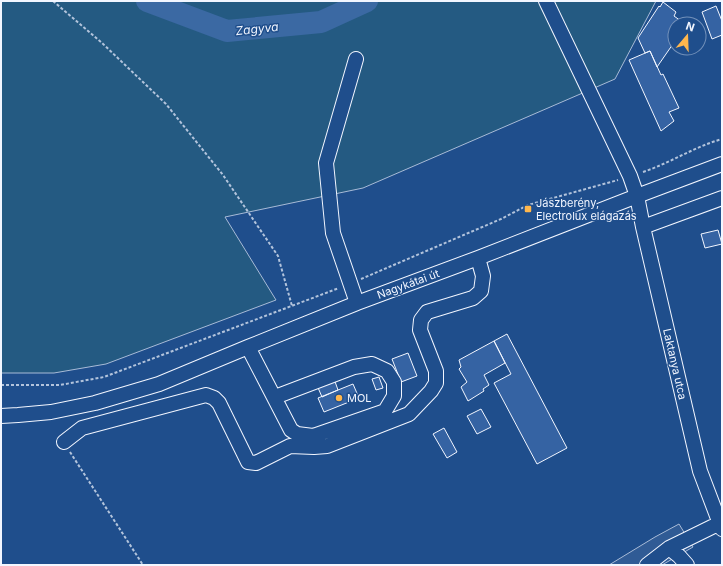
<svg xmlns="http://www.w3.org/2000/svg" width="723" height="566" viewBox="0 0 723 566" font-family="Inter,sans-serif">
<rect width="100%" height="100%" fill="#1f4e8c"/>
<path fill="#245a82" stroke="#a8bbd7" d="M1,1H656L615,79L363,188L225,217L276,300L106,364L54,373H1Z"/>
<path fill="#305b95" stroke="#a8bbd7" d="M679,524L693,547L662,565H609L655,537Z"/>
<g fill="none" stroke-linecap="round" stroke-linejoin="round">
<path stroke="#3b69a3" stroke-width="22" d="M147,1L227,31L321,22L367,1"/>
</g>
<path fill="#3563a3" stroke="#f2f6ff" d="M663,2L676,12L674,16L685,24H675V41L657,67L650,51L645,53L638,38L659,6L660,7Z
M716,6L722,21V35L712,39L702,12Z
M650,51L661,75L663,74L679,108L669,112L674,121L661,131L629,60Z
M718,230L722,244L705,248L701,234Z
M507,334L567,448L537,464L494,383L511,374L494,341Z
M494,341L505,363L484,375L489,385L483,389L484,391L468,401L461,387L467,382L459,369L461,367L459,360Z
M408,353L417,376L401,382L392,359Z
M333,376L338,390L322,397L316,383Z
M379,377L383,388L376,390L372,379Z
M353,384L359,398L324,412L318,398Z
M481,409L491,427L477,434L467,416Z
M444,428L457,452L447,458L433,434Z"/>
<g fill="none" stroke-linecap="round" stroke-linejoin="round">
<defs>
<path id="minor" d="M546,1L630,176L637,196L643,227L700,471L722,529
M356,59L326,163L333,233L357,303
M643,227L722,198
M248,347L291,430L297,434L313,436L385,411L394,396V382L387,371L372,364L354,367L275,397
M1,416L18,415L51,412L95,403L159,384L248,347L357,303L478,258L637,196L722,164
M64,442L82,428L206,395L214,398L219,403L248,462L256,463L290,446L314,447L327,446L409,414L431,391L436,383V371L420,330L421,320L427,312L473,298L481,291L483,276L478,258
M669,548L679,556L687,565
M647,565L669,548L720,523"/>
</defs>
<use href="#minor" stroke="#f2f6ff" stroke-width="16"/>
<path stroke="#b3c4dc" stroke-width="2" stroke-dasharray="3 2" stroke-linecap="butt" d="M53,1L101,42L166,104L223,175L278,256L292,306
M643,172C670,163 694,147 722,139
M361,279L501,219L528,205L618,180
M1,385H60L104,377L339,288
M70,452L143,565"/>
<use href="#minor" stroke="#1f4e8c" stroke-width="14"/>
</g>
<g fill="#ffb74d" stroke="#1f4e8c" stroke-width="1.5">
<rect x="524" y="205" width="8" height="8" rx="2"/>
<circle cx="339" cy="398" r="4"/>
</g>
<g text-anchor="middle" stroke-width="3" stroke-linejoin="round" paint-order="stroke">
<g font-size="11" fill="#f2f6ff" stroke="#1f4e8c" text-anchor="start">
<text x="536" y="207">Jászberény,<tspan x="536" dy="13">Electrolux elágazás</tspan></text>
<text x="347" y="402">MOL</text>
</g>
<g font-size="11" fill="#f2f6ff" stroke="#1f4e8c">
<text transform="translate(408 284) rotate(-20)" y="4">Nagykátai út</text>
<text transform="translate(675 364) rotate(77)" y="4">Laktanya utca</text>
</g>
<g font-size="12" font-style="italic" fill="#f2f6ff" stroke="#1f4e8c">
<text transform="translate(257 29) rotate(-6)" y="4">Zagyva</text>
</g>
</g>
<rect width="723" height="566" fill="none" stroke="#f2f6ff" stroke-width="4"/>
<g transform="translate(687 36) rotate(19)"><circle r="19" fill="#1f4e8c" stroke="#7391ba"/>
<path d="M0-3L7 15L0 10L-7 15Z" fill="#ffb74d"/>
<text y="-6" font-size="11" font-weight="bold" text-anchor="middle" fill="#f2f6ff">N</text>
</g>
</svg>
